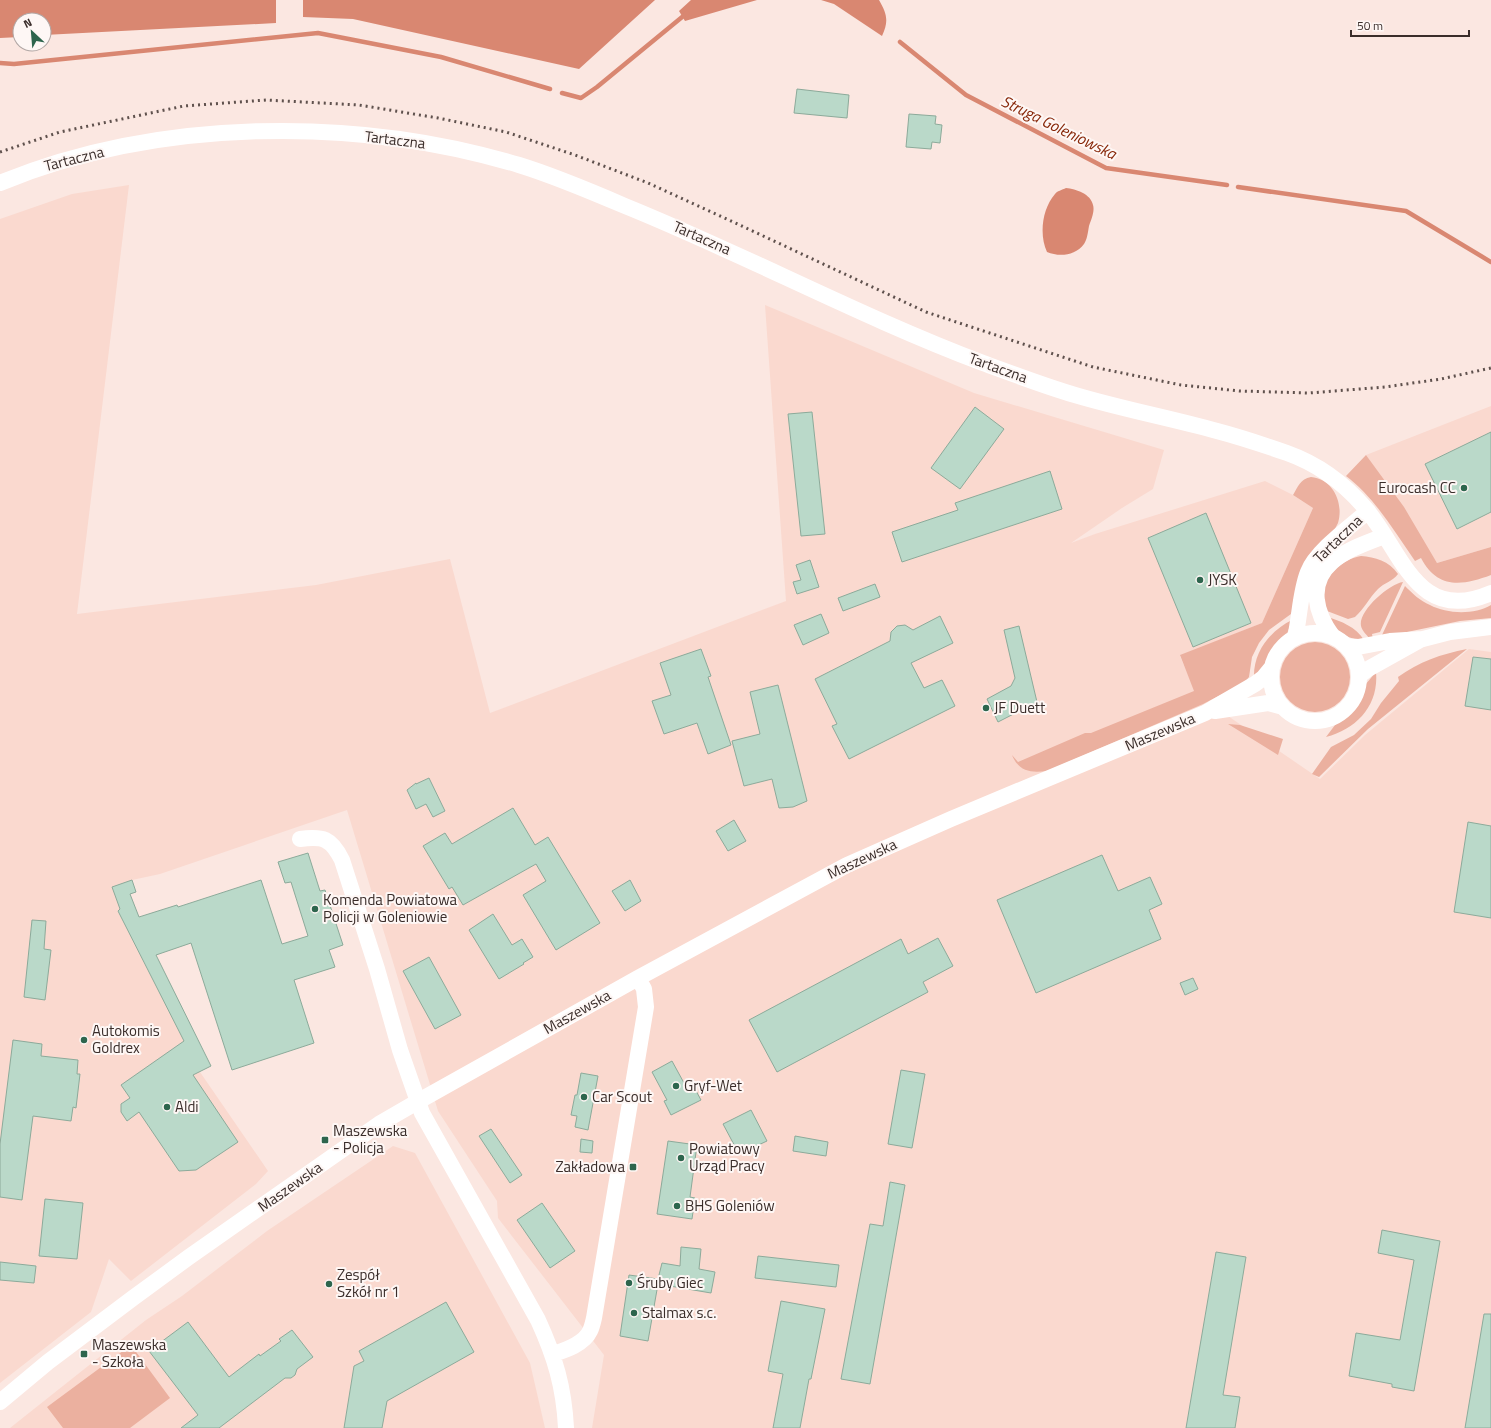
<svg xmlns="http://www.w3.org/2000/svg" width="1491" height="1428" viewBox="0 0 1491 1428" font-family="'Titillium Web',sans-serif">
<rect width="100%" height="100%" fill="#fbe7e1"/>
<path fill="#fad9cf" d="M129,185L77,614L316,585L450,559L490,713L786,601L765,305L974,393L1164,450L1153,489L1122,508L1071,543L1095,534L1265,481L1293,495L1313,508L1262,623L1180,656L1195,691L1228,716L1320,779L1365,735L1469,649L1491,652V1428H592L604,1355L498,1218L497,1201L438,1111L347,810L160,874L132,880L120,909L118,911L200,1072L268,1171L256,1184L131,1281L109,1259L91,1312L0,1383V219L72,194Z
M1491,406V547L1437,563L1366,455Z
M393,1146L415,1153L530,1363L545,1428H10L146,1320L182,1296L267,1231Z"/>
<path fill="#ebb09f" d="M1366,455L1404,507L1437,563L1491,547V575C1462,586 1437,589 1421,558L1415,561C1394,531 1376,499 1346,476Z
M1311,477C1333,479 1344,503 1338,523L1291,614L1269,630L1259,643L1252,657L1249,677L1244,683L1203,704L1047,771C1031,773 1019,772 1012,755L1018,762L1085,733H1091L1194,691L1180,655L1262,623L1313,508L1293,495C1298,487 1300,479 1311,477Z
M1361,556C1375,557 1389,561 1398,574C1393,581 1384,583 1378,589C1369,598 1364,609 1355,617L1348,619L1327,611C1326,607 1324,602 1323,598C1321,578 1342,559 1361,556Z
M1403,582L1380,632L1372,634L1373,639H1370C1367,635 1362,631 1361,626C1358,611 1389,584 1403,582Z
M1405,586C1412,593 1420,601 1430,605C1447,614 1474,615 1491,605V618L1460,621L1383,637L1382,635Z
M1327,617C1341,621 1356,627 1364,640C1346,640 1337,630 1327,617Z
M1292,620L1287,634L1272,652L1264,668L1254,678C1253,652 1270,631 1292,620Z
M1280 677a35 35 0 1 1 70 0a35 35 0 1 1-70 0Z
M1467,649L1368,729L1319,777L1312,774L1331,747L1354,735L1371,719L1381,703L1399,681L1398,677C1419,662 1441,654 1467,649Z
M1376,672C1379,705 1357,729 1326,737L1335,725L1356,706L1359,702L1365,685Z
M1228,724L1240,725L1283,739L1278,755Z
M131,1345L170,1398L130,1428H63L47,1407Z"/>
<path fill="#d98771" d="M0,0H276V23L44,35V20H20V37L0,38Z
M303,0H655L579,69L353,19L303,17Z
M691,0H757L685,21L679,11Z
M821,0H879C887,14 889,21 882,36L834,4Z
M1066,188C1076,189 1091,194 1093,205C1095,211 1091,220 1089,226C1088,232 1087,240 1084,244C1075,256 1059,257 1047,252C1039,235 1042,209 1055,194C1057,191 1062,190 1066,188Z"/>
<g fill="none" stroke-linecap="round" stroke-linejoin="round">
<path stroke="#d98771" stroke-width="4.5" d="M900,42L966,95L1106,168L1227,185
M0,63L14,64L318,33L441,57L550,89
M562,93L581,98L597,87L687,13
M1238,187L1406,211L1491,262"/>
</g>
<path fill="#bad9c9" stroke="#8caa9a" d="M797,89L849,95L847,118L794,113Z
M909,114L936,116L935,124L942,125L940,143L932,142L931,149L906,147Z
M975,407L1004,429L960,489L931,468Z
M812,412L825,534L801,536L788,414Z
M1491,432V512L1457,529L1425,464Z
M1050,471L1062,509L902,562L892,532L958,510L955,503Z
M1206,513L1251,623L1193,647L1148,538Z
M810,560L819,587L797,594L793,582L801,580L796,565Z
M875,584L880,597L843,611L838,598Z
M821,614L829,633L803,645L794,625Z
M940,616L953,643L911,663L924,688L942,680L955,706L849,759L832,726L837,724L815,679L890,641L891,632L897,626L905,625L913,630Z
M1019,626L1037,702L998,722L987,699L1011,686L1015,678L1004,630Z
M701,649L711,676L708,677L731,745L708,754L697,723L664,734L652,701L671,695L660,663Z
M1473,657L1491,659V710L1465,706Z
M778,685L807,801L793,807L779,808L772,779L744,786L732,741L760,734L750,692Z
M429,778L445,811L433,817L426,804L416,809L407,790L416,783V784Z
M513,808L535,845L548,837L600,923L556,950L523,895L546,881L536,864L463,905L452,887L449,889L423,846L445,833L452,844Z
M734,820L746,841L728,851L716,831Z
M1468,822L1491,826V918L1454,912Z
M308,853L320,891L325,890L343,945L329,950L335,967L294,980L314,1043L232,1070L191,943L156,955L211,1066L193,1075L238,1142L196,1170L179,1171L139,1112L127,1121L121,1112V1104L130,1098L121,1085L184,1041L118,911L120,909L112,887L132,880L136,892L130,894L139,917L177,905L178,907L261,880L282,944L308,936L291,882L285,883L278,862Z
M1102,855L1118,891L1150,877L1162,904L1149,910L1161,939L1036,993L997,900Z
M630,880L641,901L625,911L612,891Z
M493,914L512,945L522,939L533,957L523,963L524,964L499,979L469,930Z
M32,920L46,921L44,949L51,950L45,1000L24,997Z
M938,938L953,966L923,982L928,992L777,1072L749,1020L901,939L908,954Z
M429,957L461,1015L435,1029L403,971Z
M1193,978L1198,989L1185,995L1180,983Z
M13,1040L42,1044L41,1056L78,1060L77,1074H80L76,1108L73,1107L71,1121L33,1116L22,1200L0,1197V1144Z
M672,1061L684,1083L690,1080L701,1100L671,1115L664,1101L667,1100L652,1072Z
M901,1070L925,1074L912,1148L888,1144Z
M581,1073L598,1076L588,1130L575,1127L577,1116L571,1115L575,1095H577Z
M751,1110L767,1141L739,1154L723,1124Z
M491,1129L522,1175L510,1183L479,1136Z
M795,1136L828,1142L826,1156L793,1151Z
M581,1139L593,1141L592,1153L580,1152Z
M668,1141L697,1145L690,1197L695,1198L692,1219L657,1214Z
M890,1182L905,1185L870,1384L841,1379L870,1224L883,1226Z
M45,1199L83,1203L77,1259L39,1256Z
M542,1203L575,1251L550,1268L517,1220Z
M1382,1230L1440,1241L1414,1391L1392,1387V1384L1349,1376L1356,1333L1400,1340L1414,1260L1378,1253Z
M681,1247L701,1249L699,1269L715,1272L711,1293L658,1284L648,1341L620,1336L629,1275L658,1279L662,1263L680,1266Z
M1216,1252L1246,1257L1223,1395L1240,1397L1235,1428H1186Z
M758,1256L839,1265L836,1287L755,1278Z
M0,1262L36,1266L34,1283L0,1280Z
M781,1301L825,1309L811,1379H809L800,1428H773L783,1374L768,1371Z
M446,1302L474,1352L387,1401L382,1428H344L354,1366L364,1361L359,1351Z
M1484,1314H1491V1428H1465Z
M188,1322L229,1377L259,1354L260,1356L281,1341L279,1339L292,1330L313,1357L297,1369L295,1375L291,1378H285L219,1428H181L198,1415L149,1351Z"/>
<g fill="none" stroke-linecap="round" stroke-linejoin="round">
<path stroke="#fff" stroke-width="16" d="M0,183C158,118 356,116 519,165C555,176 590,191 625,206C746,255 861,317 983,363C1013,374 1044,386 1075,395C1122,409 1170,418 1217,431C1240,437 1264,445 1287,453C1318,464 1344,483 1366,509C1403,553 1417,625 1491,593
M1271 677a44 44 0 1 1 88 0a44 44 0 1 1-88 0Z
M1333,637C1316,614 1307,584 1332,562C1347,549 1367,543 1384,536
M1295,638C1300,616 1300,592 1308,572C1316,551 1351,526 1368,511
M1346,646L1358,647L1390,641L1423,639L1450,632L1491,627
M1359,676L1368,669L1420,640
M1215,711L1268,703L1283,707
M300,839C323,836 331,838 342,860L377,969L400,1050L422,1113L538,1320C555,1357 564,1387 566,1428
M553,1354C566,1350 584,1344 590,1331C592,1327 593,1322 594,1318L646,1007L644,989L638,978
M0,1402L48,1362L133,1298L189,1257L379,1124L417,1102L638,978L847,865L951,819L1205,713L1255,684L1263,678L1272,667"/>
<path stroke="#5f514d" stroke-width="3" stroke-dasharray="2 4" stroke-linecap="butt" d="M0,152L60,132L184,106L266,100L359,105L438,118L506,132L575,155L648,183L729,220L926,312L1093,367L1181,385L1240,391L1309,393L1385,387L1441,379L1491,368"/>
</g>
<g fill="#2d654d" stroke="#fef7f5" stroke-width="1.5">
<circle cx="1464" cy="488" r="4"/>
<circle cx="1200" cy="580" r="4"/>
<circle cx="986" cy="708" r="4"/>
<circle cx="315" cy="909" r="4"/>
<circle cx="84" cy="1040" r="4"/>
<circle cx="676" cy="1086" r="4"/>
<circle cx="584" cy="1097" r="4"/>
<circle cx="167" cy="1107" r="4"/>
<rect x="321" y="1136" width="8" height="8" rx="2"/>
<circle cx="681" cy="1158" r="4"/>
<rect x="629" y="1163" width="8" height="8" rx="2"/>
<circle cx="677" cy="1206" r="4"/>
<circle cx="629" cy="1283" r="4"/>
<circle cx="329" cy="1284" r="4"/>
<circle cx="634" cy="1313" r="4"/>
<rect x="80" y="1350" width="8" height="8" rx="2"/>
</g>
<g text-anchor="middle" stroke-width="4" stroke-linejoin="round" paint-order="stroke">
<g font-size="15" fill="#3a2d2a" stroke="#fef7f5">
<text transform="translate(395 140) rotate(7)" y="5">Tartaczna</text>
<text transform="translate(74 159) rotate(-14)" y="5">Tartaczna</text>
<text transform="translate(702 238) rotate(24)" y="5">Tartaczna</text>
<text transform="translate(998 368) rotate(20)" y="5">Tartaczna</text>
<text transform="translate(1338 539) rotate(-44)" y="5">Tartaczna</text>
<text transform="translate(1160 732) rotate(-23)" y="5">Maszewska</text>
<text transform="translate(862 859) rotate(-25)" y="5">Maszewska</text>
<text transform="translate(577 1012) rotate(-29)" y="5">Maszewska</text>
<text transform="translate(290 1187) rotate(-35)" y="5">Maszewska</text>
</g>
<g font-size="15" fill="#3a2d2a" stroke="#fef7f5" text-anchor="start">
<text x="1456" y="493" text-anchor="end">Eurocash CC</text>
<text x="1208" y="585">JYSK</text>
<text x="994" y="713">JF Duett</text>
<text x="323" y="905">Komenda Powiatowa<tspan x="323" dy="17">Policji w Goleniowie</tspan></text>
<text x="92" y="1036">Autokomis<tspan x="92" dy="17">Goldrex</tspan></text>
<text x="684" y="1091">Gryf-Wet</text>
<text x="592" y="1102">Car Scout</text>
<text x="175" y="1112">Aldi</text>
<text x="333" y="1136">Maszewska<tspan x="333" dy="17">- Policja</tspan></text>
<text x="689" y="1154">Powiatowy<tspan x="689" dy="17">Urząd Pracy</tspan></text>
<text x="625" y="1172" text-anchor="end">Zakładowa</text>
<text x="685" y="1211">BHS Goleniów</text>
<text x="337" y="1280">Zespół<tspan x="337" dy="17">Szkół nr 1</tspan></text>
<text x="637" y="1288">Śruby Giec</text>
<text x="642" y="1318">Stalmax s.c.</text>
<text x="92" y="1350">Maszewska<tspan x="92" dy="17">- Szkoła</tspan></text>
</g>
<g font-size="16" font-style="italic" fill="#872608" stroke="#fef7f5">
<text transform="translate(1059 127) rotate(26)" y="6">Struga Goleniowska</text>
</g>
</g>
<g transform="translate(32 32) rotate(334)"><circle r="19" fill="#fef7f5" stroke="#b0a6a4"/>
<path d="M0-3L7 15L0 10L-7 15Z" fill="#2d654d"/>
<text y="-6" font-size="11" font-weight="bold" text-anchor="middle" fill="#3a2d2a">N</text>
</g>
<path d="M1351 30v6h118v-6" fill="none" stroke="#3a2d2a" stroke-width="2"/>
<text x="1357" y="30" font-size="12" fill="#3a2d2a" stroke="#fef7f5" stroke-width="3" paint-order="stroke">50 m</text>
</svg>
